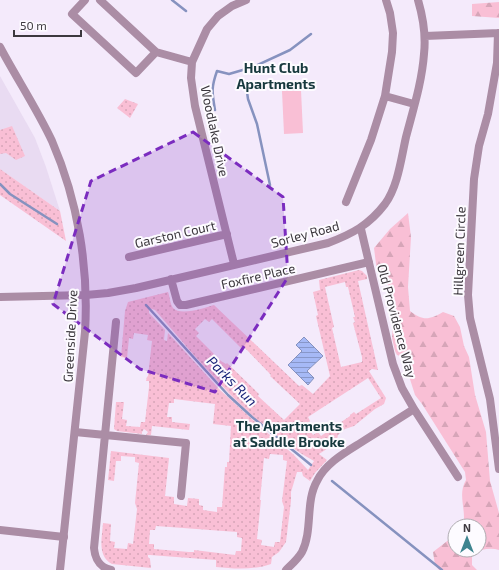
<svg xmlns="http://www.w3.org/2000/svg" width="499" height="570" viewBox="0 0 499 570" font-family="'Exo 2',sans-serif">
<defs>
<pattern id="grass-dots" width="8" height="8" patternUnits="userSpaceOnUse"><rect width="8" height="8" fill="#f9bfd5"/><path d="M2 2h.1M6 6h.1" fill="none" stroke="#d6a5b8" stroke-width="1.8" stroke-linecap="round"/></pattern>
<pattern id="forest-firs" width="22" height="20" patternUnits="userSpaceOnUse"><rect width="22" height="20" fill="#f9bfd5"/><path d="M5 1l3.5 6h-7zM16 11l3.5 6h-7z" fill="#d6a5b8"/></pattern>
<pattern id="water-rules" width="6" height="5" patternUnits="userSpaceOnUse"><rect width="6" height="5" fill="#a6b9f6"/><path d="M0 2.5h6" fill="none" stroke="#8897c9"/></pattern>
</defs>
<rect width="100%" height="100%" fill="#f4eafb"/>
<path fill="#e9dbf2" d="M0,76L35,138L46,167L60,211L0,169Z"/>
<path fill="url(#grass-dots)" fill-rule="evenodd" d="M125,99L138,104L130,118L117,108Z
M12,126L25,156L16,160L6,153L0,154V130Z
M0,169L60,211L66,241L0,195Z
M359,270L362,271L367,276V279L358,281L378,370L372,369L369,371L386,398L384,404L375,409L354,426L345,429L338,435L336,443L319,454L327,460L315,473L310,481L303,476L302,472H297L291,492V501L286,542L279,552L272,557L271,564C255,570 234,569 216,567V560L150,555H148V557L150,559L151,568L112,564C97,556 102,538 103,523L111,524L110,541L115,542L114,548L127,549L128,543L133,544L137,509L135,503L139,463L135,462V457L121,456V461H116L114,481L108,480L111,451L169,458L165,496L174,497V504L187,506L188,498L199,499V505L203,506V510L217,512V507H222L225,467H227V462H229L231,426L213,424L215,404L174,399V403H169L167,417H172V422L190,424L189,430L152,426L151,435H146L148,432L144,429L142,432V434L117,431L114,429L116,402H124L122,419L127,420L126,426L140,427L141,422H145L149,387V381H146L147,377L148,376L152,341L147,340L148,335L134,333L133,339L129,338L127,358L121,357L125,311L128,302L168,292C170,297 170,304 173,308C180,316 205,308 214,305L299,386L302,385L313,394L330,376L316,316L318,315L313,292L320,290L319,280ZM345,282L346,287H348L355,317H353L355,322L353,323L362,357V362L341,367L332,328L334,327L325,287ZM149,308L155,310C201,363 252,427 314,461L308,470L293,454L264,430L220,390L168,333L167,341L164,340L165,330L149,313ZM205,319L209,322L212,319L241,348L242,346L247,350L271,375L270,376L300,404L284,420L258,396L259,394L227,363L226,364L221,361L196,336L199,333L195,329ZM368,378L381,398L356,414L354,412L350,415V416L321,436L318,432L313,435L306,424L310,421L308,417ZM270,454L283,455V460L287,461L282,501L284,507L280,542H275L274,547L261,545L262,540L257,539L261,500H260L264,458L269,459ZM156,526L237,532V537L242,538L241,551H236L235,555L194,550V552H189L154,549V544H149L150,530H155Z"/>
<path fill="url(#forest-firs)" d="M499,2V18L472,16V4Z
M408,213L411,237L408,287L410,311C423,321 429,320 443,312L454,316L460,327L464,346L469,357L475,395L486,432L490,481L499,513V550C490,547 481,550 472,553V565L477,570H439L435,565L433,552L455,535V550H479V526H463C467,510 457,495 466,480L465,472L422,404L415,395L403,357L397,355L395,351L392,338L393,320L388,285L384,278L379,276L376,264L374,248L390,229Z"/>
<path fill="#f9bfd5" d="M301,90L303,133L284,134L282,91Z"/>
<path fill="url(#water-rules)" stroke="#8692bf" d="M304,337L323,356L307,371L314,378L308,385L288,365L302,351L296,345Z"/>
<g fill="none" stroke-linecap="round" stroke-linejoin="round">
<path stroke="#8692bf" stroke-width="2.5" d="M172,0L186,11
M246,85L248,99L257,124L270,185
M215,110C212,92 211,88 217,71L229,74L253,67L290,50L311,34
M0,184L10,194L57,224
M146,305L228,395L252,417L311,465
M332,481L442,570"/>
<path stroke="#ab8da5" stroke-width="8" d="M85,0L72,14L136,73L156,52
M100,0L156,52L192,62
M498,33L497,63L488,114L479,146L474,179L468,295L470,318L490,399L499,469
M425,36L499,33
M385,96L414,104
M346,202L371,140L385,96L392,52L393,33L390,13L386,0
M361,229L393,364L402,388L414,409L458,477
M129,257L227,234
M234,264L195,106L191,78L192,62L207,29L218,16L232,6L246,0
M171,279L177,301L180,305H186L369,262
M0,297L86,295L108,293L136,288L328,243C352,234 369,225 385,204C398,186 401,159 406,137C413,110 422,82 424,54C426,36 423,17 418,0
M75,432L186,443L181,496
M0,530L64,537
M111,570C99,567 95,559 94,548L116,322
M286,570C292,564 298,559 302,552C313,530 305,502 317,481C326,462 348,451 365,440C381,430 398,419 414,409"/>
<path stroke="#ab8da5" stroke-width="8" d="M0,47C17,79 37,109 52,141C78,201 89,268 85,332L60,570"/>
</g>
<path fill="#7b2cbf" fill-opacity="0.2" stroke="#7b2cbf" stroke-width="3" stroke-dasharray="8 5" stroke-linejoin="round" d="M193,132L283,197L288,277L215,392L140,369L53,304L91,181Z"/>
<g text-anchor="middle" stroke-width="4" stroke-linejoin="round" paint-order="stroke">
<g font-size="13" fill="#3c383e" stroke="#fdfbff">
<text transform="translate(215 131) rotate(78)" y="5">Woodlake Drive</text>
<text transform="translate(175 234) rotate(-13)" y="5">Garston Court</text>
<text transform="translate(305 234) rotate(-15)" y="5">Sorley Road</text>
<text transform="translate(459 251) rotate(-88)" y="5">Hillgreen Circle</text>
<text transform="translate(258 276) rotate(-13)" y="5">Foxfire Place</text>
<text transform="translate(397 321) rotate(75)" y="5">Old Providence Way</text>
<text transform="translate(70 336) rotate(-87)" y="5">Greenside Drive</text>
</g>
<g font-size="14" font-weight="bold" fill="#17393e" stroke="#fdfbff">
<text x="276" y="73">Hunt Club<tspan x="276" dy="16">Apartments</tspan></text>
<text x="289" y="431">The Apartments<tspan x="289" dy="16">at Saddle Brooke</tspan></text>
</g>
<g font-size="14" font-style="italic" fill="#1d277b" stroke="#fdfbff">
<text transform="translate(232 381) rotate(45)" y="5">Parks Run</text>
</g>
</g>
<g transform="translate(467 538)"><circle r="19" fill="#fdfbff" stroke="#b0adb2"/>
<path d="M0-3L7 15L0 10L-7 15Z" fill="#3e848f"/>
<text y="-6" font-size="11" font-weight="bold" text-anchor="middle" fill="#3c383e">N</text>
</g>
<path d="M14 30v6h67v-6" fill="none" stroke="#3c383e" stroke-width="2"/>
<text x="20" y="30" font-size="12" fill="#3c383e" stroke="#fdfbff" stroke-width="3" paint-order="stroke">50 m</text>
</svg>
